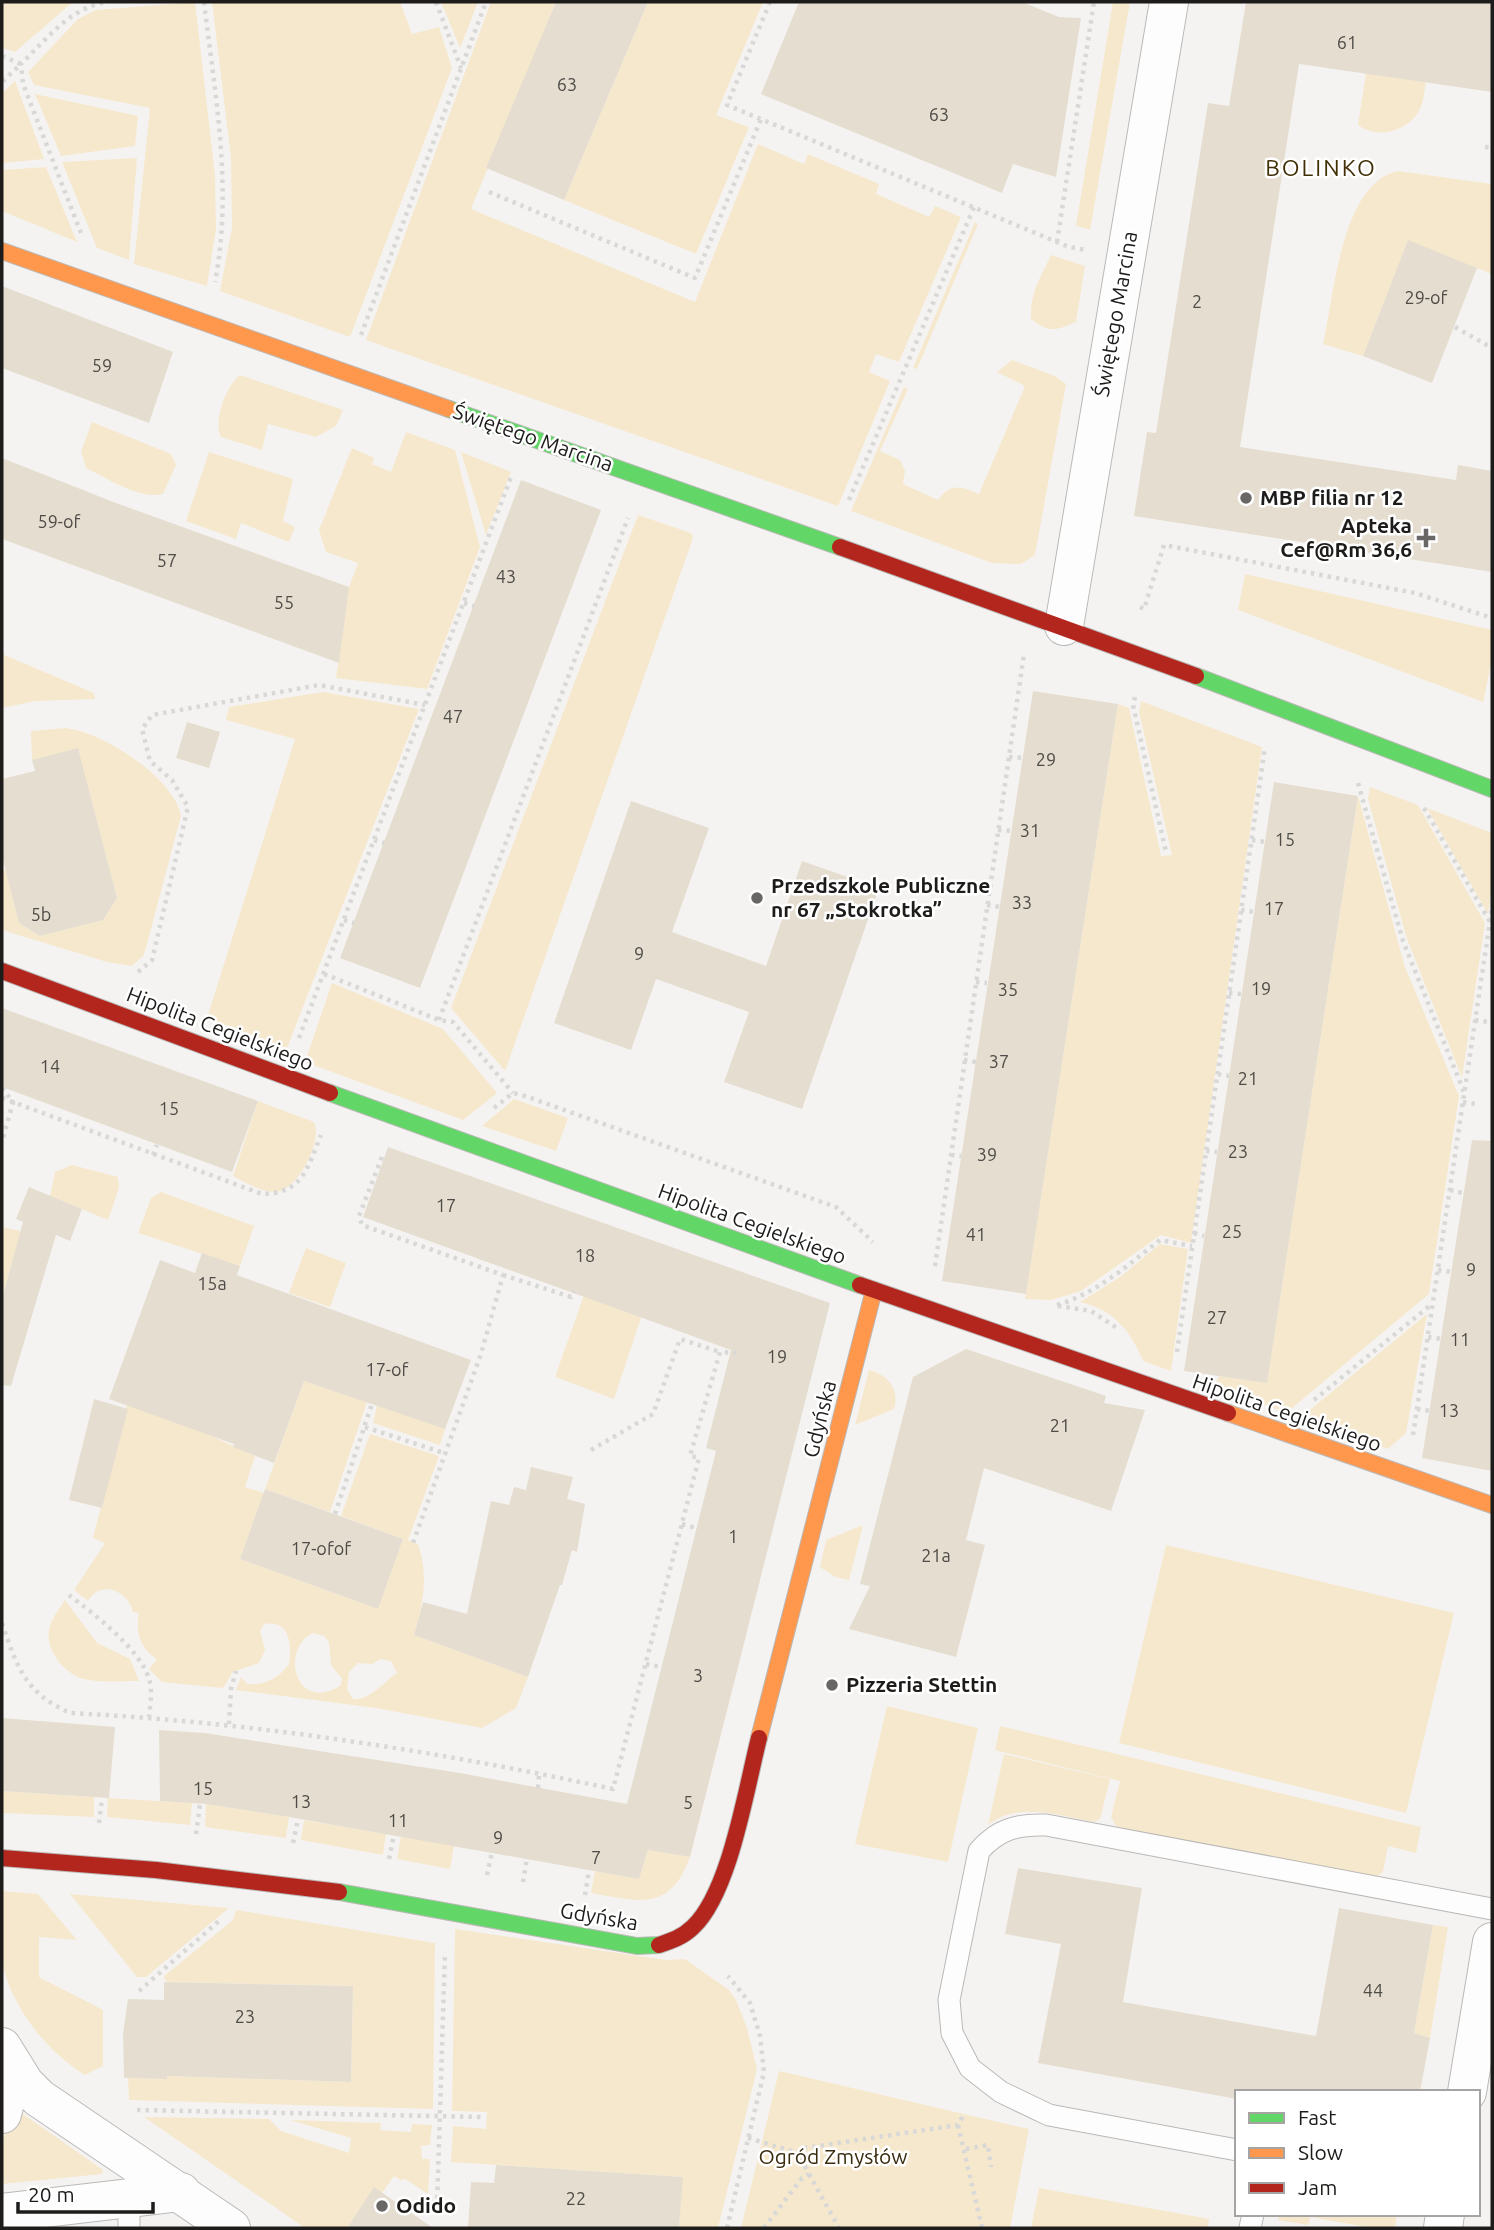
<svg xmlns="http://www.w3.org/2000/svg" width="1494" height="2230" viewBox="0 0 1494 2230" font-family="Ubuntu,sans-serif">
<rect width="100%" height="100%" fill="#f5f3f1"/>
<path fill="#f6e8cd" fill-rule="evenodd" d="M2,2H73L15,52L2,48Z
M195,2L215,175L216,229L207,286L134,264L150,108L34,85L28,72L78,19L96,10Z
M212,2H400L412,34L439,27L452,68L350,337L220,291L232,228L231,158Z
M441,2H478L460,48Z
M491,2H556L471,209L695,302L758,144L804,164L808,154L879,184L876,194L929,217L935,206L961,217L899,362L876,354L869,372L890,381L838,506L366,340Z
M648,2H763L716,115L749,127L696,254L564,200Z
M1113,2H1130L1090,230L1076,226Z
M1366,73L1426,82C1424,91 1424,101 1420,109C1409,131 1378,140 1358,125Z
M15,81L44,159L2,163V93Z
M35,94L138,116L135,146L61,156Z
M137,158L129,260L97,248L62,162Z
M46,167L77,242L2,211V170Z
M1398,171L1492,184V274L1408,241L1363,356L1323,344C1334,296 1341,183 1398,171Z
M975,222L978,224L917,369L913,368Z
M1051,255L1085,266L1076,322C1057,330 1050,334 1031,319C1029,295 1041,276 1051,255Z
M1012,360L1055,376L1066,384L1035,555L1021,564L992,563L851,511L904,387L908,389L880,451L900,460L905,471L903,484L938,500C951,482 961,487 979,494L1025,386L997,372Z
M240,375L343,410L336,426L316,437L268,424L262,450L221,437C213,422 226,385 240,375Z
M92,422L171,454L176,465L163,494C139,500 107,478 86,468L81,451Z
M406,432L455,450L480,547L427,689L336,678L349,587L358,563L326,552L319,530L352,448L374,458L372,464L391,472Z
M209,452L293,479L283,521L295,527L289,542L241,523L236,539L186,521Z
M461,452L511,472L486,535Z
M638,515L691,533L693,538L505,1071L451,1008Z
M1245,574L1492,630V660L1483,702L1238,610Z
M2,654L94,693L95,699L35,701L2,708Z
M323,692L419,709L287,1048L207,1018L295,739L226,720L229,707Z
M1141,701L1262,747L1191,1243L1161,1235L1081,1291L1051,1300L1025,1299L1118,704L1129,708L1161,856L1172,855L1139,712Z
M65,728C101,731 175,778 181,816L144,955L132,966L107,962L2,930V871L6,870L19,923L40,936L103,920L117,898L78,749L32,760L31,731Z
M1370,787L1418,805L1485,923L1462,1078L1407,939L1368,799Z
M1358,796L1405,967L1459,1096L1429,1294L1286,1413L1215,1385L1219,1376L1267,1382Z
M1427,808L1492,833V886L1488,914Z
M332,983L443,1029L497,1093L463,1120L305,1062Z
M514,1099L568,1118L556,1151L482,1126Z
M258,1101L314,1122C323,1139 300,1185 280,1191C266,1195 246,1183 233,1176Z
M72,1165L118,1177L119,1188L108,1220L50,1196L55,1172Z
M161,1192L254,1226L240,1266L138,1233L151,1198Z
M2,1227L21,1231L2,1299Z
M1160,1244L1188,1249L1171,1371L1143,1361C1130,1330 1114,1310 1080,1302L1120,1277Z
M306,1248L346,1263L330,1307L289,1293Z
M584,1295L642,1315L614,1399L555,1377Z
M1427,1314L1406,1433L1388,1449L1300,1418Z
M869,1370C888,1375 900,1389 894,1409L855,1425Z
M304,1381L367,1402L330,1512L265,1489Z
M129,1398L255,1456L245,1487L264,1493L240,1559L378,1609L403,1539L341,1516L370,1434L439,1456L408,1540L418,1544C429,1577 423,1603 414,1635L528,1677L516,1708L482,1728L376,1708L236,1690L241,1677L247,1684C264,1686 279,1678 289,1664C292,1644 290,1620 264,1624L260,1631L265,1650L259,1663L233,1672L223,1688L162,1682L149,1669L157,1659C140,1649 135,1631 139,1613L133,1612C129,1591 100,1579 88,1601L74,1590L105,1543L93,1538ZM313,1633L324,1636L329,1642L331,1665L342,1679L341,1685C296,1715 279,1649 313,1633ZM381,1659L391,1661L397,1673C384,1682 369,1701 353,1699L347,1689L349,1672L358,1663L372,1664Z
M377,1405L445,1429L440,1445L373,1423Z
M863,1525L849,1580L835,1577L820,1567L826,1540Z
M1166,1545L1454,1613L1406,1813L1119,1743Z
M65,1600L97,1643L130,1659L139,1681C122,1681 101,1683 84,1679C64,1674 45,1650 49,1629C52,1618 59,1609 65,1600Z
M887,1706L978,1728L948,1862L855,1844Z
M1000,1726L1421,1827L1416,1853L1388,1846L1383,1872L1376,1877L1117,1828L1111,1817L1120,1781L995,1750Z
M1004,1754L1110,1779L1100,1819L1094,1822C1060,1816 1018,1801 988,1825Z
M2,1791L94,1797V1817L2,1813Z
M108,1798L192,1803L190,1825L107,1817Z
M206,1804L289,1817L286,1838L205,1827Z
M304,1820L386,1834L383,1855L301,1840Z
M401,1836L454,1845L450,1869L397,1859Z
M648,1850L690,1857C670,1913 638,1901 591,1893L595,1871L639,1879Z
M2,1891L38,1894L77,1940L39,1937V1977L103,2010V2066L85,2075C46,2051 13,2009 2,1963C0,1941 2,1913 2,1891Z
M70,1894L229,1908L146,1977H137Z
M236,1910L435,1943L433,2109L129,2100L128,2078L166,2079L167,2076L351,2082L353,1986L168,1982L164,1979V1976L233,1920Z
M1433,1925L1448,1927L1430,2038L1414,2033Z
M455,1929L666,1960L685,1959L729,1990L736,2000L747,2028L757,2069L718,2228H679L682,2177L451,2162L453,2126L486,2129L487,2112L452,2111Z
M779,2071L1029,2129L1010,2228H741Z
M13,2107L103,2170L102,2174L2,2184V2144Z
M144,2117L269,2119L281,2131L349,2153L351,2138L290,2120L381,2123L380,2130L411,2132L412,2124L432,2125L430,2145L421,2146L422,2159H430L428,2194L404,2178L402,2181L394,2176L382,2193L374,2188L347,2228H305Z
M1039,2188L1209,2219L1208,2228H1031Z
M1280,2214H1397L1395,2228H1372L1310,2217L1308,2225L1278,2220Z"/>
<path fill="#e5ded0" d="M556,2H648L564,200L486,168Z
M799,2H1022L1059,17L1081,18L1056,177L1013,164L1002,193L761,94Z
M1246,2H1492V92L1299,64L1240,447L1456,480L1458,465L1492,471V572L1134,516L1147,432L1156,433L1208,103L1229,106Z
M1408,240L1477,268L1432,383L1363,356Z
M2,286L173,352L149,423L2,368Z
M2,458L116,503L349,587L339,663L2,539Z
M521,480L601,510L420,988L340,958Z
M1033,691L1118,704L1026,1294L942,1281Z
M187,722L220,732L209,768L176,758Z
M78,748L117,898L103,920L40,936L19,923L2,856V779L35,771L32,760Z
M1274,782L1358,796L1267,1383L1184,1371Z
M631,801L709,828L672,932L766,966L802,861L879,888L802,1109L724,1082L749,1012L656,979L631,1050L554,1023Z
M2,1008L258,1101L232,1172L2,1087Z
M1472,1140L1492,1141V1471L1422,1458Z
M388,1147L830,1303L690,1857L648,1850L639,1879L289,1817L206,1804L160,1801L159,1730L205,1733L460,1773L627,1804L716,1451L706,1448L731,1350L363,1217Z
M29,1187L82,1209L70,1241L56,1235L11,1386L2,1385V1299L23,1222L16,1219Z
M202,1253L240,1266L237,1275L471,1360L445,1429L304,1381L274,1463L233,1447L234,1444L109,1399L160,1260L195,1273Z
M966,1349L1106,1396L1104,1403L1145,1410L1111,1511L984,1468L966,1540L985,1545L956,1657L849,1629L870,1586L860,1584L913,1377Z
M94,1399L128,1409L102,1508L69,1500Z
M531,1467L573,1477L567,1499L585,1504L577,1552L572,1550L562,1585H560L528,1677L414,1635L423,1602L467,1614L491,1501L509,1505L514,1487L526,1490Z
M265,1489L403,1539L378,1609L240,1559Z
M2,1718L115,1727L109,1798L2,1791Z
M1018,1868L1142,1888L1123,2002L1316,2036L1339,1908L1433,1925L1414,2033L1430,2038L1420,2092H1237V2099L1038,2063L1061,1944L1005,1934Z
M164,1982L353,1986L351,2082L167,2076V2079L124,2078L123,2034L128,1999L164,2000Z
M496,2165L683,2177L679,2228H468L471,2182L494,2183Z
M374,2187L433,2228H347Z"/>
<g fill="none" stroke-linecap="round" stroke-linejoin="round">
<defs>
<path id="lane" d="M1237,2150L1049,2115L1001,2092L970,2068L952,2033L949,2000L979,1851C998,1829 1018,1824 1046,1825L1492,1909
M129,2228V2196
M1250,2228L1253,2214"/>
<path id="street" d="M1064,626L1169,2
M2,2047L25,2084L39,2098L231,2228
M1467,2092L1492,1942
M2,2114L14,2068
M2,2213L181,2192
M1443,2228L1445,2214"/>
<path id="fast" d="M449,409L840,547
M1196,676L1492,789
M330,1093L860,1285
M339,1892L637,1946L659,1945"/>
<path id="slow" d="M2,251L449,409
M1228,1413L1492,1505
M759,1738L874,1290"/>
<path id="jam" d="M840,547L1196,676
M2,971L330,1093
M860,1285L1228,1413
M2,1858L156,1870L339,1892
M659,1945C671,1941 683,1937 693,1927C730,1892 746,1789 759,1738"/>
</defs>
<use href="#lane" stroke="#bab9b7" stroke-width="23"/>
<use href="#street" stroke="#bab9b7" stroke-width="40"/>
<use href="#fast" stroke="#bab9b7" stroke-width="18"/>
<use href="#slow" stroke="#bab9b7" stroke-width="18"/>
<use href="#jam" stroke="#bab9b7" stroke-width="18"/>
<path stroke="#d8d8d7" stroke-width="4.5" stroke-dasharray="3.5 5" stroke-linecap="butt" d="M204,2C215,95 233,189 215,282
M436,2L461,68
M770,2L727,105L1069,247L1086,250
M2,56L21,64L2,82
M1485,147L1492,148
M489,192L695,278L761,119
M81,233L23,84L21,64C48,38 71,6 109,2
M1057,242L1094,2
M1455,327L1492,348
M361,335L486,2
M849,500L974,207
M464,603L474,606
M1140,607L1144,609L1164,545L1415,593L1492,618
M1135,697L1133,705L1166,852
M1009,757L1023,758
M1358,783L1403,941L1464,1092
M1424,808L1490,922
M998,830L1012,831
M374,840L384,843
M1252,840L1265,842
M987,905L1000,907
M1241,910L1254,912
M344,920L354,923
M138,972L152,960L188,807L172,780L150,761L142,729L152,715L319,685L425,705
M324,974L439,1020L453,1022L513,1093
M976,982L987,983
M1229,993L1242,994
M439,1020L628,518
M1475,1020L1489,1022
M299,1038L511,477
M964,1060L976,1062
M1218,1074L1229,1076
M2,1088L13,1102L2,1142
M2,1098L262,1194C303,1193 307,1169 321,1135
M1463,1102L1477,1104
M494,1108L513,1093L525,1096L836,1207L873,1242
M1206,1151L1217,1152
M153,1155L157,1145
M951,1155L961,1156
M382,1157L359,1216L362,1225L503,1275L481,1354L413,1543
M1450,1190L1463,1193
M1194,1233L1204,1236
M935,1266L1024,654
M1438,1270L1451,1272
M503,1275L571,1297L574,1291
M1057,1305C1097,1293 1128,1265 1160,1240L1192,1246
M1058,1306L1091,1311L1117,1328
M1428,1337L1441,1339
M1177,1352L1265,747
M1314,1400L1432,1304
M1417,1409L1430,1411
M365,1427L447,1454
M1413,1435L1492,908
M591,1450L653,1414L680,1339L720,1352
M335,1514L372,1404
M682,1524L696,1528
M69,1595C93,1613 141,1650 149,1679C153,1690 150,1705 149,1717
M2,1623C17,1667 25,1693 70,1713C253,1722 435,1751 613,1789L699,1458L690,1456L720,1352L737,1353
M646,1664L661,1667
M229,1724L231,1689L236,1671
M538,1788L539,1776
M99,1823L102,1798
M196,1834L200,1804
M293,1843L298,1819
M389,1859L394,1835
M487,1875L492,1852
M523,1882L527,1858
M585,1895L589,1870
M139,1991L220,1920
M137,2110L483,2117
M958,2125L982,2228
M748,2138L798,2153
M966,2149L988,2145L991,2167
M809,2174L839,2228
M437,2207L445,1952
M727,2228L764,2072L760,2036L750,2003L728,1976
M764,2228L802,2178L809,2174L798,2153L805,2148L958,2125L964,2114"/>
<use href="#lane" stroke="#fefdfd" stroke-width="21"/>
<use href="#street" stroke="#fefdfd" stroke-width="38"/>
<use href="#fast" stroke="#63d668" stroke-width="16"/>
<use href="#slow" stroke="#ff974d" stroke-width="16"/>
<use href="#jam" stroke="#b3261e" stroke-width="16"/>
</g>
<g fill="#696765" stroke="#fff" stroke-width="2.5">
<circle cx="1246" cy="498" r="7"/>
<path d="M1422.5 527.5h7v7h7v7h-7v7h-7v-7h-7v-7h7z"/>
<circle cx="757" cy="898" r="7"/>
<circle cx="832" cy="1685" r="7"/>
<circle cx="382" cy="2206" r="7"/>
</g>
<g text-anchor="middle" stroke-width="5" stroke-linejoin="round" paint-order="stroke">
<g font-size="18" fill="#4f4c48">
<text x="1347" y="49">61</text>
<text x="567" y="91">63</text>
<text x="939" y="121">63</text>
<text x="1426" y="304">29-of</text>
<text x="1197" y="308">2</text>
<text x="102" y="372">59</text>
<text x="59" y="528">59-of</text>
<text x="167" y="567">57</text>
<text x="506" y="583">43</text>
<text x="284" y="609">55</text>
<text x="453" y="723">47</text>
<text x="1046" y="766">29</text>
<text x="1030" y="837">31</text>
<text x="1285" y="846">15</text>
<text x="1022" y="909">33</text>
<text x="1274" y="915">17</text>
<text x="41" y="921">5b</text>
<text x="639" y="960">9</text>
<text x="1261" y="995">19</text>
<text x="1008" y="996">35</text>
<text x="999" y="1068">37</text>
<text x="50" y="1073">14</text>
<text x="1248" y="1085">21</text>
<text x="169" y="1115">15</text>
<text x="1238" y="1158">23</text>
<text x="987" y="1161">39</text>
<text x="446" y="1212">17</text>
<text x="1232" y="1238">25</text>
<text x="976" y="1241">41</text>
<text x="585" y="1262">18</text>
<text x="1471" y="1276">9</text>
<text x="212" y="1290">15a</text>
<text x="1217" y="1324">27</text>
<text x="1460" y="1346">11</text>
<text x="777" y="1363">19</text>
<text x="387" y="1376">17-of</text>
<text x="1449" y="1417">13</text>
<text x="1060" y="1432">21</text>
<text x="733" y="1543">1</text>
<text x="321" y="1555">17-ofof</text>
<text x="936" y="1562">21a</text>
<text x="698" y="1682">3</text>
<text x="203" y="1795">15</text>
<text x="301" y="1808">13</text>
<text x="688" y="1809">5</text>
<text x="398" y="1827">11</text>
<text x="498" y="1844">9</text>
<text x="596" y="1864">7</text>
<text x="1373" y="1997">44</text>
<text x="245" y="2023">23</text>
<text x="576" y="2205">22</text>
</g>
<g font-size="21" fill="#1d1c1a" stroke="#fff">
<text transform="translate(1116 314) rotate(-80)" y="7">Świętego Marcina</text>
<text transform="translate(533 438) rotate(19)" y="7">Świętego Marcina</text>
<text transform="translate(220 1029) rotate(21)" y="7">Hipolita Cegielskiego</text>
<text transform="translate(752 1224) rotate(20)" y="7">Hipolita Cegielskiego</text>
<text transform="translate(1287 1413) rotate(19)" y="7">Hipolita Cegielskiego</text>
<text transform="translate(820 1419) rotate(-76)" y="7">Gdyńska</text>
<text transform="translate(599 1917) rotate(10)" y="7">Gdyńska</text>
</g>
<g font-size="21" font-weight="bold" fill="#1d1c1a" stroke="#fff" text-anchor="start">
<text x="1260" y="505">MBP filia nr 12</text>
<text x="1412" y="533" text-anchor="end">Apteka<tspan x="1412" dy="24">Cef@Rm 36,6</tspan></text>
<text x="771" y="893">Przedszkole Publiczne<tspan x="771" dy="24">nr 67 „Stokrotka”</tspan></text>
<text x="846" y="1692">Pizzeria Stettin</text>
<text x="396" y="2213">Odido</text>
</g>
<g font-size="21" fill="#3a2c0e" stroke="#fff">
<text x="833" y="2164">Ogród Zmysłów</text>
</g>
<g font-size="23" letter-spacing="2" fill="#412f06" stroke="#fff">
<text x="1321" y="176">BOLINKO</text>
</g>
</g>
<rect width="1494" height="2230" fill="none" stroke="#1d1c1a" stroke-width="7"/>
<rect x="1235" y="2090" width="245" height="126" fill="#ffffff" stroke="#a5a4a3" stroke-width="2"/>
<rect x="1249" y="2113" width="35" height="10" fill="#63d668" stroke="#a5a4a3" stroke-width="2"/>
<text x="1298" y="2125" font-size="21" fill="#1d1c1a">Fast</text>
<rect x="1249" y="2148" width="35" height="10" fill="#ff974d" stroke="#a5a4a3" stroke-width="2"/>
<text x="1298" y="2160" font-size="21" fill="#1d1c1a">Slow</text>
<rect x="1249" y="2183" width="35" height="10" fill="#b3261e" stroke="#a5a4a3" stroke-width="2"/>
<text x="1298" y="2195" font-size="21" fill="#1d1c1a">Jam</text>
<path d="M18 2202v10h135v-10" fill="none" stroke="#1d1c1a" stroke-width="3.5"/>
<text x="28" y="2202" font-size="21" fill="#1d1c1a" stroke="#ffffff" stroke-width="5" paint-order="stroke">20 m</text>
</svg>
